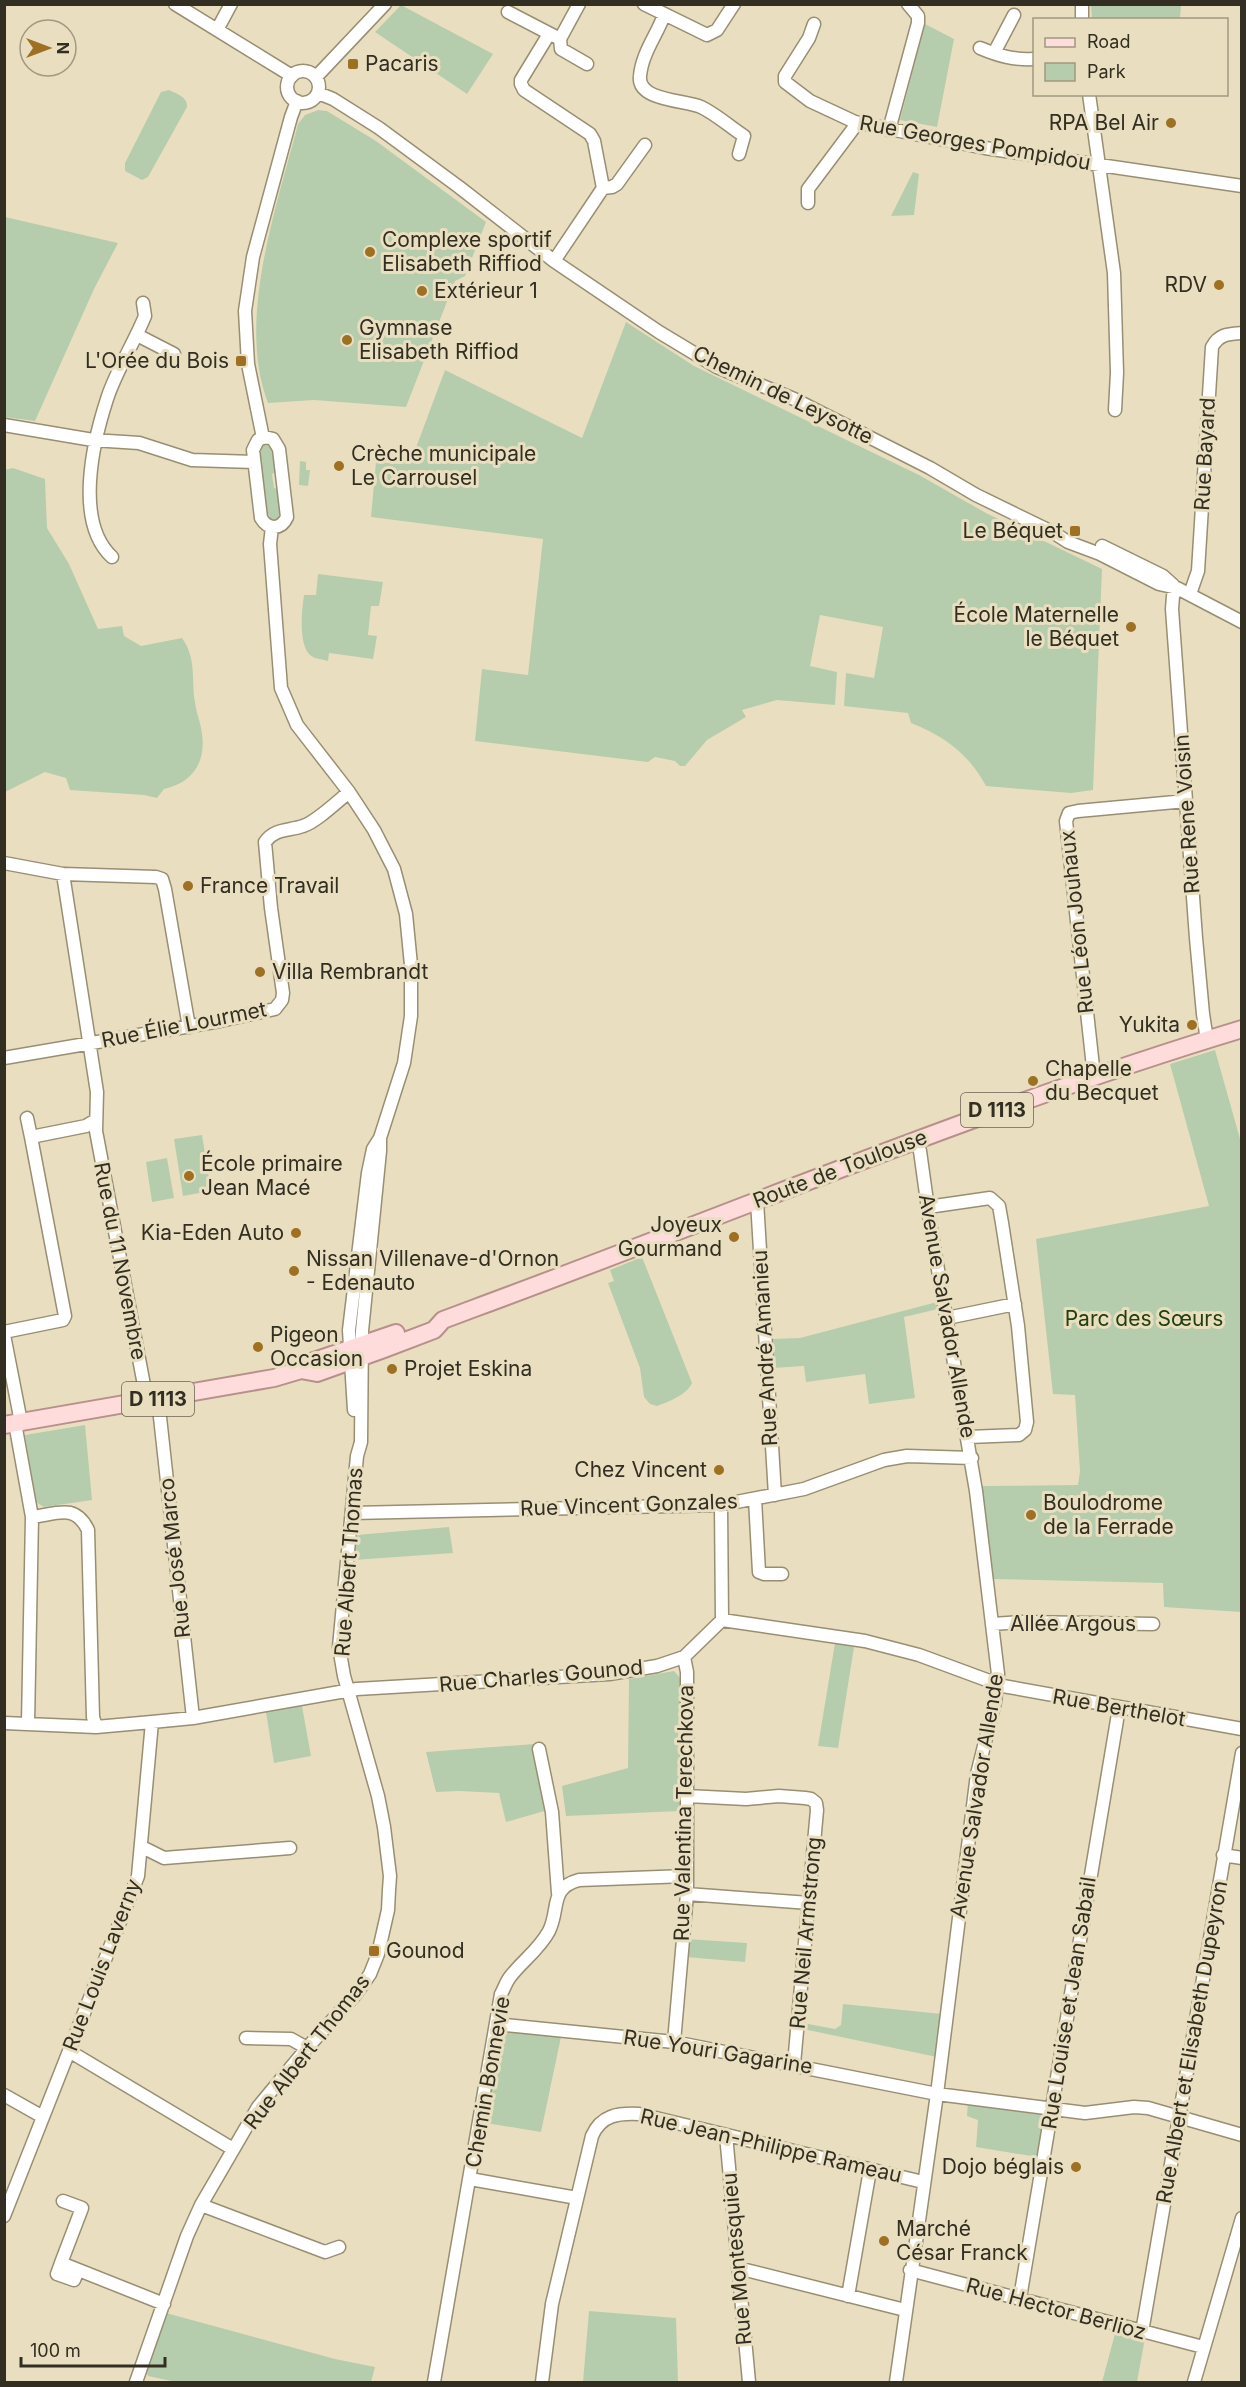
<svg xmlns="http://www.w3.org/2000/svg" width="1246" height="2387" viewBox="0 0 1246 2387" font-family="Inter,sans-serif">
<rect width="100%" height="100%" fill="#e9dfc0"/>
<path fill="#b6cdad" d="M401,5L493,54L467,94L375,32Z
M1091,5H1181L1180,19H1092Z
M925,24L954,39L937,127L900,120Z
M169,90C177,94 188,97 187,107L148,177L142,180L125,171V163L161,92Z
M318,110L327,111L376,141L486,222L465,276L455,281L406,407L314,400L268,403C236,320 277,206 298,124L305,115Z
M913,172L919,174L914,215L891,216Z
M5,217L118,243L94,289L35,421L5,417Z
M626,322L694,366L919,475L986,513L1102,569L1093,790L1071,793L986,786C969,754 944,736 911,723L908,713L844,706L846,673L874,678L883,627L820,615L810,666L837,672L835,705L777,700L742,710L746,717L707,740L685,766H680L675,761L655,757L648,762L475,741L482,669L528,675L543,539L371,517L376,462L400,464L405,450L414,453L445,370L582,438Z
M265,443H269L274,448L277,472L272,474L274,488L279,489L281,513L277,521H273L267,514L260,449Z
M300,461L306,462V470H310L308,486L299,485Z
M13,468L45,479L47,528L69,564L98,629L122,626L124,636L141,646L182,638C197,659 191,679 195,702C196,713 201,723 202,734C206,763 192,783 164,789L157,798L144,795L70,790L66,778L45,772L5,792L4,470Z
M318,574L383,582L379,606H371L368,635L377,636L373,659L329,653L328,661C322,659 314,659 310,655C298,644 302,609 304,595H316Z
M1215,1050L1242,1146L1241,1612L1164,1607L1163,1583L993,1579L982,1486L1078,1485L1080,1471L1075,1395L1053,1394L1036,1239L1209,1206L1170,1064Z
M202,1135L211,1191L183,1196L174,1139Z
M167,1158L174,1198L152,1202L146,1162Z
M642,1257L692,1383C687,1395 668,1402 657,1406L650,1404L644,1397L640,1368L608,1283L614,1281L610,1270Z
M937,1302L938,1309L904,1317L915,1398L869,1404L865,1374L806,1382L804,1366L773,1368L772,1339L800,1338Z
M85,1425L92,1500L44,1507L36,1502L25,1435Z
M449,1527L453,1553L354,1560L356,1535Z
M835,1643L854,1647L838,1748L818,1746Z
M674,1671L681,1679V1690L680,1811L566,1816L562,1786L628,1768L629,1679Z
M302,1706L311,1756L274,1763L266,1712Z
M535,1744L548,1810L506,1822L499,1793L459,1791L436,1792L426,1752Z
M687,1939L747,1943L745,1962L686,1957Z
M843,2004L942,2014L937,2057L803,2029V2023L835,2029L841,2025Z
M506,2031L561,2037L541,2132L486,2123L501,2036Z
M968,2102L1041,2113L1044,2117L1037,2157L976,2147L978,2120L967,2116Z
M589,2311L676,2318L678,2382H583Z
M166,2313L335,2359L375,2367L371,2382H176L148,2376L147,2373Z
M1116,2330L1145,2338L1137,2382H1102Z"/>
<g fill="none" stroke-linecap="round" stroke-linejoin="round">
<defs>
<path id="minor" d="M175,4L292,76
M644,4L707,35L717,30L734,4
M1082,4V20
M508,12L560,39
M664,15C657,35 642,53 640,76C637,101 685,100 701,107C716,114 730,127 744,136L739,154
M814,24L809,38L785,76V82L810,101L855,122L985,148L1242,186
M217,30L231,4
M549,34L521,80V84L524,90L590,134L594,141L603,188L554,261
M560,39L561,49L587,64
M560,39L579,4
M980,48C999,56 1014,60 1034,59
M994,53L1014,15
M287 87a16 16 0 1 1 32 0a16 16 0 1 1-32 0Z
M316,77L385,4
M318,93L333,99L379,128L459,187L554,261L659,332L717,367L794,399L930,468L976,495L1054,533L1068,542L1100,554L1159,584L1177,588L1242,622
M1089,94L1114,273L1117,373L1115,410
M889,130L918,23V16L908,4
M603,188L612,187L617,184L645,145
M808,203V189L853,129L855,122
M137,335L174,354
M4,425L93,440L139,443L192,460L254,462
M265,437L273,439L279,449L287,517C281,530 268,530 261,518L253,450L258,440Z
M263,438L248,364L245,311L253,257L291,117L297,101
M272,527L270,544L281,688L297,725L349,792L374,830L394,869L406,914L411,965V1016L404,1063L380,1138L373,1149L368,1173L349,1330L354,1410
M1102,546L1163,576L1173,585
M112,557C74,522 93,442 107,399C115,373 134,343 145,316L143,303
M1177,588L1173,596L1172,609L1196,938L1203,1014L1207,1040
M1190,594L1198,571L1212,347C1219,334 1228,334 1242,333
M4,863L63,874L156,877L162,879L165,889L189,1027
M63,874L97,1092L96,1131L147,1401
M4,1058L220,1021L275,1009L282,1000L283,993L271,908L265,842C275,828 289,831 303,826C316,822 338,801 349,792
M1094,1076L1066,821L1069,813L1078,811L1186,801
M27,1118L31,1137
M757,1201L775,1495
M928,1207L990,1198L999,1206L1002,1223L1018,1326L1027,1422L1025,1430L1019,1435L968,1437
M947,1318L1015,1304
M4,1332L63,1320L65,1316L31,1137L86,1126L96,1120
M4,1335L21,1422
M158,1399L193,1718
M15,1423L32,1517L28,1723
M755,1499L759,1572L764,1574H782
M721,1505L722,1620
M352,1513L721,1505L804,1489L884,1460L907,1456L972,1458
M32,1517C57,1514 75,1503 88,1530L93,1717L96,1727
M993,1624L1020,1622L1153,1624
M4,1723L96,1727L152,1722L193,1718L357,1689L609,1674L657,1666L684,1657L722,1620L865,1641L919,1655L1003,1686L1242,1729
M539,1749L552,1812L558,1893
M687,1796L746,1799L779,1796L805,1798L811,1799L816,1803L817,1810L794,2064
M142,1847L164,1858L290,1848
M1223,1855L1242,1858
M687,1894L809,1903
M496,2024L674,2042L937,2094L1085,2113L1134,2107L1148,2108L1242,2135
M246,2038L291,2039L307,2048
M674,2042L687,1894V1672L684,1657
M69,2051L233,2149
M4,2095L43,2117
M726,2135L749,2382
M470,2179L577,2198
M63,2201L82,2208L61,2263L164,2304
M201,2205L325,2252L339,2247
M4,2216L138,1876L152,1722
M61,2263L57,2274L74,2280L78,2270
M738,2268L905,2310
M910,2270L1203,2347
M848,2296L870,2170
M1020,2298L1119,1708
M1142,2332L1242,1753
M136,2382L187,2236L201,2205L258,2107L307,2048L356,1994L370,1974L378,1954L388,1910L389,1890L390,1876L384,1827L378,1796L344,1676L339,1647L357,1456L361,1442L362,1331L380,1151V1138
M434,2382L501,1994C504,1989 506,1982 510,1977C522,1961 539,1950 549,1931C560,1909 549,1888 579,1880L686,1876
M542,2382L552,2304L592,2136C601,2115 618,2113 639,2114L923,2182
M896,2382L937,2094L977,1774L995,1702L998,1674L976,1491L930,1223L920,1151L916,1141
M1194,2382L1242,2218"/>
<path id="major" d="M301,1370L317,1373L384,1349L434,1330L443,1320L475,1308C730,1214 981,1108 1242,1029
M4,1425L274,1378L301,1370L314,1361L396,1333"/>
</defs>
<use href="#minor" stroke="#988e72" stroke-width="15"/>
<use href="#major" stroke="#b7908b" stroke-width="20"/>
<use href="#minor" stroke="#fff" stroke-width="12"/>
<use href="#major" stroke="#fedcdc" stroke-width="16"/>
</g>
<g fill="#9e7022" stroke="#e9dfc0" stroke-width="2">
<rect x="347" y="58" width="12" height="12" rx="3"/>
<circle cx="1171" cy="123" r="6"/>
<circle cx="370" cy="252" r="6"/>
<circle cx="1219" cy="285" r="6"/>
<circle cx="422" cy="291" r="6"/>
<circle cx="347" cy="340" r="6"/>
<rect x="235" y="355" width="12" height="12" rx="3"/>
<circle cx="339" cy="466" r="6"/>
<rect x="1069" y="525" width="12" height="12" rx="3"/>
<circle cx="1131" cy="627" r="6"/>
<circle cx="188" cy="886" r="6"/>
<circle cx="260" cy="972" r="6"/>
<circle cx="1192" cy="1025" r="6"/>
<circle cx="1033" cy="1081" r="6"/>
<circle cx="189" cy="1176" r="6"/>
<circle cx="296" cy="1233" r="6"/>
<circle cx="734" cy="1237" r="6"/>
<circle cx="294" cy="1271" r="6"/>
<circle cx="258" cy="1347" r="6"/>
<circle cx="392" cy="1369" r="6"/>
<circle cx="719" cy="1470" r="6"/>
<circle cx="1031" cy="1515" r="6"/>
<rect x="368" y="1945" width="12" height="12" rx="3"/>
<circle cx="1076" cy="2167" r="6"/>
<circle cx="884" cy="2241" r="6"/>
</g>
<g text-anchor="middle" stroke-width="6" stroke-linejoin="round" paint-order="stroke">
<g fill="#e9dfc0" stroke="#696351" stroke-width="1.5">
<rect x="961" y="1093" width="72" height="34" rx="4.5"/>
<rect x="122" y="1382" width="72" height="34" rx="4.5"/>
</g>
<g font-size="20" font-weight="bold" fill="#322e22">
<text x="997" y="1117">D 1113</text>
<text x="158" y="1406">D 1113</text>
</g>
<g font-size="21" fill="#322e22" stroke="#e9dfc0" text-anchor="start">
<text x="365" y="71">Pacaris</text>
<text x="1159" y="130" text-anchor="end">RPA Bel Air</text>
<text x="382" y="247">Complexe sportif<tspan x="382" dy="24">Elisabeth Riffiod</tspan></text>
<text x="1207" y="292" text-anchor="end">RDV</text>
<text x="434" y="298">Extérieur 1</text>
<text x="359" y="335">Gymnase<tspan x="359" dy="24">Elisabeth Riffiod</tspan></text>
<text x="229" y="368" text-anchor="end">L'Orée du Bois</text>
<text x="351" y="461">Crèche municipale<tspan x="351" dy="24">Le Carrousel</tspan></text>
<text x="1063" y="538" text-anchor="end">Le Béquet</text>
<text x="1119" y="622" text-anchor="end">École Maternelle<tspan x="1119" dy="24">le Béquet</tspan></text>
<text x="200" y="893">France Travail</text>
<text x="272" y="979">Villa Rembrandt</text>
<text x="1180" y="1032" text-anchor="end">Yukita</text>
<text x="1045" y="1076">Chapelle<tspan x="1045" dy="24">du Becquet</tspan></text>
<text x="201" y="1171">École primaire<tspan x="201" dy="24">Jean Macé</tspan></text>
<text x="722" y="1232" text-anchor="end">Joyeux<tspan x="722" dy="24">Gourmand</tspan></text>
<text x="284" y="1240" text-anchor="end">Kia-Eden Auto</text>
<text x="306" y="1266">Nissan Villenave-d'Ornon<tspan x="306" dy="24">- Edenauto</tspan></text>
<text x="270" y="1342">Pigeon<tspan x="270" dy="24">Occasion</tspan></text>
<text x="404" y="1376">Projet Eskina</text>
<text x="707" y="1477" text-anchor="end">Chez Vincent</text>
<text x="1043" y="1510">Boulodrome<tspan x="1043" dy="24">de la Ferrade</tspan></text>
<text x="386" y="1958">Gounod</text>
<text x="1064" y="2174" text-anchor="end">Dojo béglais</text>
<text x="896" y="2236">Marché<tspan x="896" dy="24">César Franck</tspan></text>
</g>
<g font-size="21" fill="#322e22" stroke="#e9dfc0">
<text transform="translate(975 143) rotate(10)" y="7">Rue Georges Pompidou</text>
<text transform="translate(783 395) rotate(26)" y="7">Chemin de Leysotte</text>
<text transform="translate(1205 454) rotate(-87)" y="7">Rue Bayard</text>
<text transform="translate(1187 814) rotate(-94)" y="7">Rue Rene Voisin</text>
<text transform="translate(1077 922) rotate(-96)" y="7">Rue Léon Jouhaux</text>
<text transform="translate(184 1025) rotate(-11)" y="7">Rue Élie Lourmet</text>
<text transform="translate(840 1169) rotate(-21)" y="7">Route de Toulouse</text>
<text transform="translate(120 1261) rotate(79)" y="7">Rue du 11 Novembre</text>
<text transform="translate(947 1316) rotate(80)" y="7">Avenue Salvador Allende</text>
<text transform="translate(765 1348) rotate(-93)" y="7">Rue André Amanieu</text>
<text transform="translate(629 1505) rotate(-2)" y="7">Rue Vincent Gonzales</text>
<text transform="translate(175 1558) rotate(-96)" y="7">Rue José Marco</text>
<text transform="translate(349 1562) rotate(-86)" y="7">Rue Albert Thomas</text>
<text x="1073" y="1631">Allée Argous</text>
<text transform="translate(541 1676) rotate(-5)" y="7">Rue Charles Gounod</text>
<text transform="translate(1119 1708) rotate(10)" y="7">Rue Berthelot</text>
<text transform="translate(977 1796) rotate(-81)" y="7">Avenue Salvador Allende</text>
<text transform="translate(684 1813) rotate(-89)" y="7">Rue Valentina Terechkova</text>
<text transform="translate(806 1933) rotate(-85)" y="7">Rue Neil Armstrong</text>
<text transform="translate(102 1965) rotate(-69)" y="7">Rue Louis Laverny</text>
<text transform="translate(1069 2003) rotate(-81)" y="7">Rue Louise et Jean Sabail</text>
<text transform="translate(1192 2042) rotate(-80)" y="7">Rue Albert et Elisabeth Dupeyron</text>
<text transform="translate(307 2052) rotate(-52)" y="7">Rue Albert Thomas</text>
<text transform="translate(718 2052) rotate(9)" y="7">Rue Youri Gagarine</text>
<text transform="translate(488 2082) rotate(-80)" y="7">Chemin Bonnevie</text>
<text transform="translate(771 2146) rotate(13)" y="7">Rue Jean-Philippe Rameau</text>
<text transform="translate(737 2259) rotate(-95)" y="7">Rue Montesquieu</text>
<text transform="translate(1056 2309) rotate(15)" y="7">Rue Hector Berlioz</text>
</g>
<g font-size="21" fill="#20410c" stroke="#e9dfc0">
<text x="1144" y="1326">Parc des Sœurs</text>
</g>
</g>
<rect width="1246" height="2387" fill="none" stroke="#322e22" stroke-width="12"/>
<rect x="1033" y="18" width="195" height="78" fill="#e9dfc0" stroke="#a09881" stroke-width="1.5"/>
<rect x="1045" y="38" width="30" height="9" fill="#fedcdc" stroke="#a09881" stroke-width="1.5"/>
<text x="1087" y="48" font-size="18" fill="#322e22">Road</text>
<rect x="1045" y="63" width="30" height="18" fill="#b6cdad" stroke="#a09881" stroke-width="1.5"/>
<text x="1087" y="78" font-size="18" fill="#322e22">Park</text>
<g transform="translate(48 48) rotate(90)"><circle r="28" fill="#e9dfc0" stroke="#a09881" stroke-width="1.5"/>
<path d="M0-4.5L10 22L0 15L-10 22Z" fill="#9e7022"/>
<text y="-9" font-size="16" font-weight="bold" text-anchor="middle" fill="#322e22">N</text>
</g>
<path d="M21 2357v9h144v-9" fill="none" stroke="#322e22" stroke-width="3"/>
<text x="30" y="2357" font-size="18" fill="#322e22" stroke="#e9dfc0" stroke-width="4.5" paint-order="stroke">100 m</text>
</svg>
